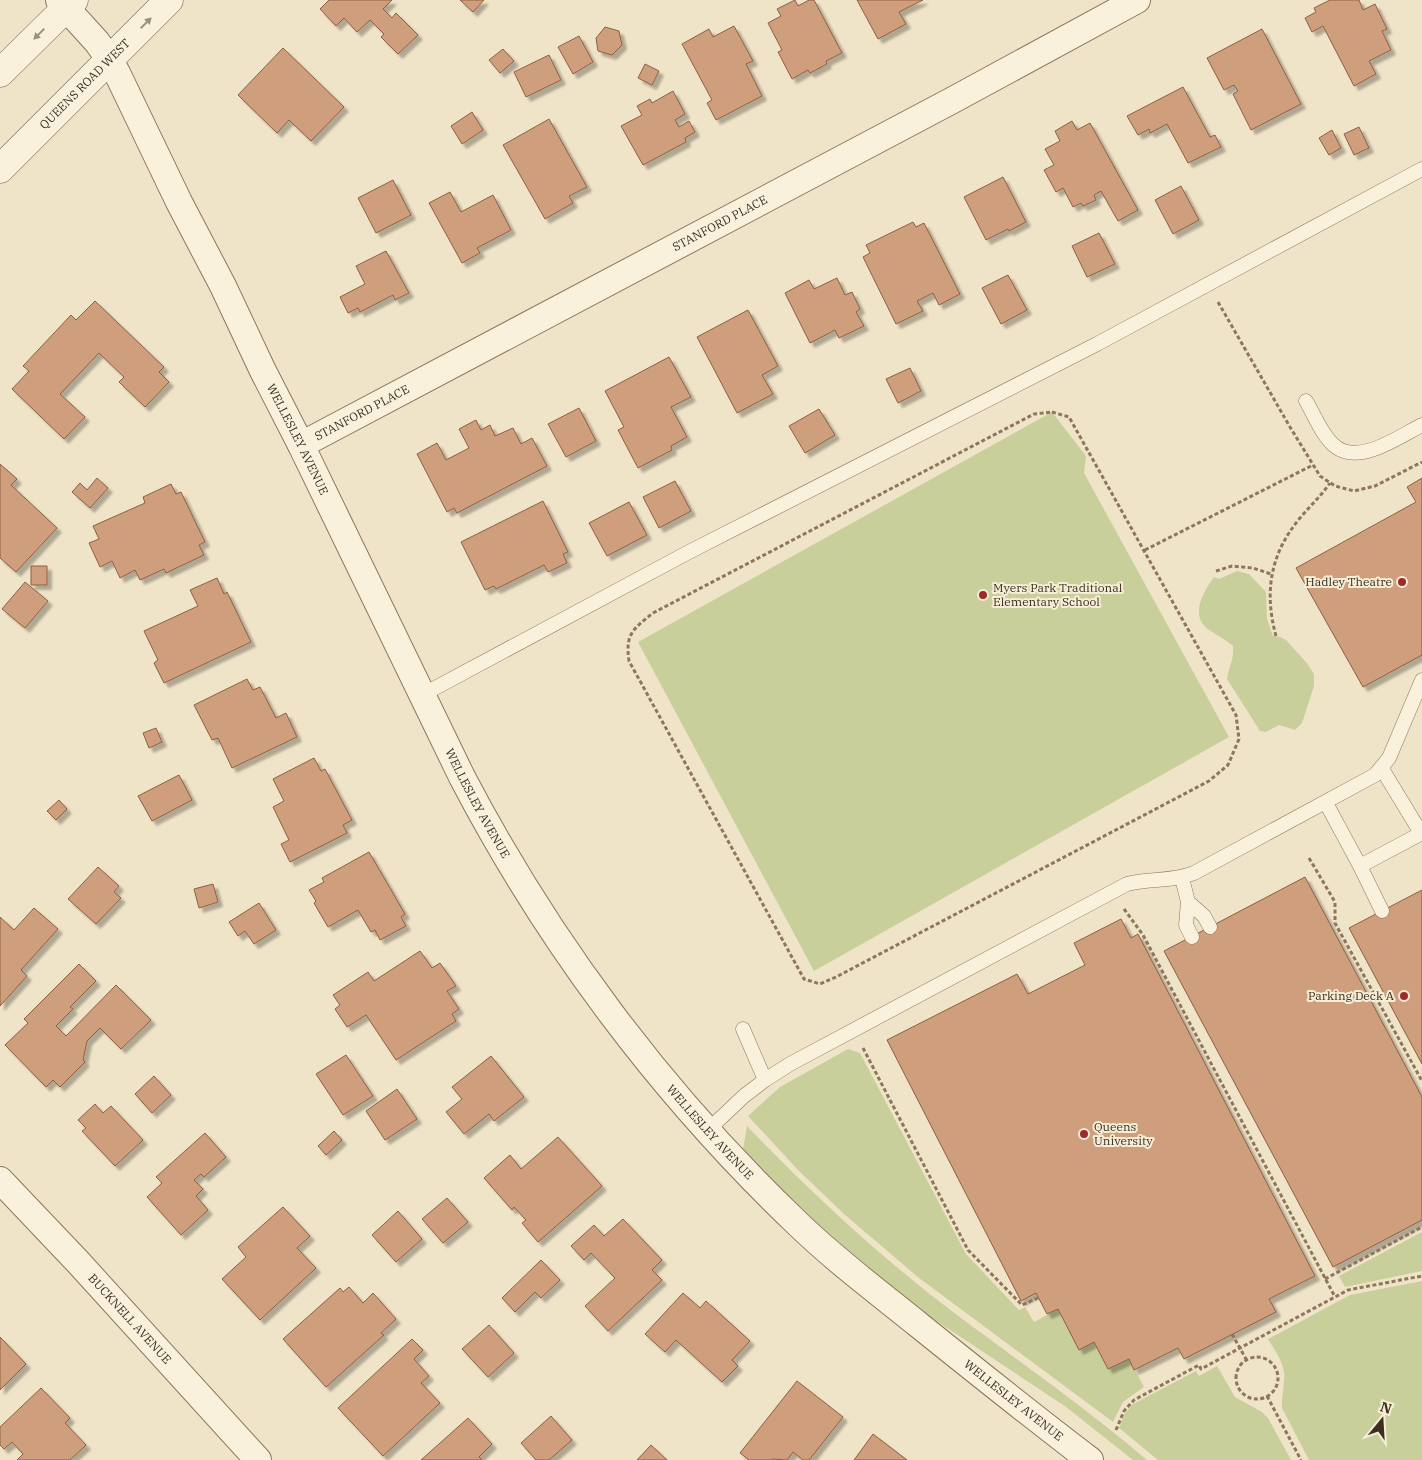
<svg xmlns="http://www.w3.org/2000/svg" width="1422" height="1460" viewBox="0 0 1422 1460" font-family="'IBM Plex Serif',serif">
<defs>
<filter id="shadow"><feDropShadow dx="4.5" dy="4.5" stdDeviation="1" flood-color="#0004"/></filter>
</defs>
<rect width="100%" height="100%" fill="#f0e4c8"/>
<path fill="#c9cf9b" d="M1052,412L1086,456L1084,473L1229,737L814,971L638,642Z
M1237,571L1249,574L1266,592L1267,619L1273,636L1280,637L1286,640L1306,662L1314,674V686L1302,723L1295,730L1279,725L1266,732L1260,731L1227,679C1229,665 1234,662 1233,646C1225,639 1218,636 1209,630C1189,616 1203,592 1214,577L1219,579Z
M848,1049L860,1053L966,1254L1019,1310L1025,1307L1034,1322L1058,1309L1079,1350L1094,1342L1108,1369L1129,1359L1144,1387L1123,1402L1113,1422L919,1278L844,1214L798,1170L748,1116L780,1087Z
M747,1126C805,1186 865,1243 931,1295C1002,1350 1078,1401 1147,1460H1133L1066,1407L926,1314L883,1281L811,1218L743,1150Z
M1422,1232V1271L1345,1287L1339,1276Z
M1422,1281V1460H1309L1282,1408C1281,1397 1284,1390 1284,1380C1286,1365 1275,1351 1268,1339L1350,1295Z
M1217,1366L1235,1397L1262,1412L1268,1418L1291,1460H1158L1119,1428L1125,1413L1133,1404L1196,1371L1199,1376Z"/>
<path fill="#cf9f7d" stroke="#8d5f41" filter="url(#shadow)" d="M329,0H392L383,9L392,18L396,13L418,35L398,54L381,37L384,34L370,20L357,32L344,18L336,26L320,9Z
M460,0H484L473,12Z
M795,0L798,6L809,0H814L842,53L826,61L827,64L810,73L808,70L792,79L778,52L782,50L768,23L781,16L777,9Z
M857,0H923L899,12L906,24L878,39Z
M1330,0H1359L1363,10L1375,4L1387,29L1382,31L1391,50L1369,61L1376,74L1354,86L1323,26L1312,32L1305,18L1316,12L1314,8Z
M734,26L753,61L746,64L762,96L716,120L707,103L712,100L682,44L709,29L713,37Z
M605,27L619,31L622,45L612,55L598,51L596,38Z
M1262,29L1301,104L1251,130L1233,94L1238,91L1234,85L1224,90L1207,58Z
M579,36L593,62L573,74L558,47Z
M283,48L344,107L311,141L289,120L277,133L238,95Z
M503,49L514,61L500,73L489,60Z
M549,55L561,80L526,97L514,72Z
M645,64L659,71L652,85L638,78Z
M1183,87L1210,137L1215,135L1221,147L1188,163L1167,124L1150,133L1149,129L1138,135L1127,116Z
M673,91L685,114L675,120L679,127L689,121L695,132L685,138L686,142L643,165L621,126L642,115L637,106L650,99L652,103Z
M472,112L483,130L462,144L451,126Z
M549,119L587,187L569,196L573,203L545,219L503,145Z
M1072,121L1077,130L1090,123L1138,210L1118,221L1101,191L1094,195L1096,200L1083,206L1081,203L1073,207L1063,188L1056,192L1044,170L1054,165L1045,149L1060,141L1055,131Z
M1359,127L1369,148L1354,155L1344,134Z
M1332,130L1341,148L1329,155L1319,138Z
M1003,177L1026,222L1009,231L1008,229L986,240L964,197Z
M393,180L411,215L376,233L358,198Z
M1181,186L1199,220L1173,234L1155,200Z
M450,192L461,212L493,195L511,230L477,248L480,253L462,263L429,203Z
M913,222L916,227L924,223L960,294L939,305L933,293L917,301L923,311L896,324L863,257L870,253L866,245Z
M1099,233L1115,264L1087,277L1072,246Z
M386,251L409,293L395,300L393,295L360,312L358,308L348,313L340,297L365,284L356,266Z
M1008,275L1027,310L1001,324L982,288Z
M837,278L845,295L852,292L860,309L856,312L864,326L839,338L835,330L810,343L785,293L809,280L814,289Z
M95,301L164,367L159,372L169,382L145,407L119,382L124,377L99,353L60,394L85,417L64,439L12,389L29,371L23,366L71,315L76,320Z
M748,310L778,366L762,375L773,394L737,413L697,337Z
M669,357L691,397L671,407L687,437L671,446L672,450L638,468L618,430L624,427L605,391Z
M910,368L921,391L898,403L886,379Z
M579,408L596,441L566,457L548,424Z
M819,409L835,435L805,453L789,426Z
M476,420L481,430L490,425L495,436L513,428L521,444L532,438L547,466L457,513L454,508L447,512L417,454L437,443L446,460L469,448L459,429Z
M0,464L17,479L11,485L57,528L16,572L0,558Z
M97,478L108,488L90,508L72,492L80,483L87,490Z
M1422,478V655L1363,687L1296,568L1416,502L1407,487Z
M675,481L691,511L659,528L643,497Z
M171,484L176,494L181,492L205,542L199,545L204,555L166,573L164,569L140,580L135,570L120,578L112,561L100,567L89,543L99,539L93,526L145,503L143,497Z
M543,501L568,552L563,554L567,563L548,572L544,565L496,589L494,586L485,590L461,542Z
M629,502L647,535L607,556L589,523Z
M31,566H47V585H31Z
M217,578L224,594L227,592L251,642L164,683L154,663L158,660L144,631L198,606L190,590Z
M25,582L48,601L25,628L2,609Z
M247,679L253,690L260,687L276,718L286,713L297,737L232,768L218,738L212,740L194,705Z
M156,728L162,742L149,748L143,733Z
M314,758L321,771L325,769L352,820L343,825L347,833L290,862L281,844L289,840L273,807L284,801L273,779Z
M179,775L192,800L152,821L138,796Z
M59,800L67,809L56,820L47,811Z
M369,852L405,914L401,917L406,926L380,940L375,930L371,932L358,910L328,927L314,903L316,901L309,890L324,882L322,878Z
M98,867L119,886L114,892L121,898L96,924L68,899Z
M1305,877L1422,1097V1220L1333,1267L1164,951Z
M213,884L218,902L199,908L194,889Z
M1422,890V1064L1349,928Z
M259,903L276,930L254,944L245,931L238,936L229,922Z
M34,908L58,929L21,970L27,976L0,1006V917L14,930Z
M1121,919L1131,938L1138,934L1315,1276L1269,1299L1276,1312L1184,1359L1178,1348L1134,1370L1129,1359L1108,1369L1094,1342L1079,1350L1058,1309L1047,1314L1036,1293L1021,1301L887,1040L1017,974L1028,994L1085,965L1074,943Z
M420,951L432,968L440,963L456,986L447,991L459,1009L452,1014L456,1021L396,1060L366,1015L347,1027L335,1009L340,1005L333,995L368,972L374,981Z
M79,964L96,981L70,1007L73,1009L56,1026L66,1036L116,985L151,1020L121,1049L100,1028L87,1041L83,1060L85,1062L60,1087L53,1080L46,1087L5,1045L28,1023L24,1019Z
M346,1055L373,1096L343,1115L316,1074Z
M491,1056L524,1097L494,1121L489,1114L464,1134L446,1112L462,1099L452,1087Z
M154,1076L171,1095L152,1113L135,1094Z
M397,1089L417,1119L385,1140L366,1111Z
M95,1104L103,1113L111,1106L143,1140L115,1166L82,1131L86,1128L78,1120Z
M334,1131L342,1140L326,1155L318,1146Z
M205,1133L226,1157L204,1177L201,1174L194,1180L203,1189L196,1196L208,1210L181,1235L147,1197L162,1183L156,1177Z
M558,1137L602,1186L538,1242L522,1223L526,1220L514,1207L512,1210L484,1178L510,1155L521,1169Z
M447,1198L468,1222L443,1243L422,1219Z
M283,1207L310,1236L297,1248L316,1268L260,1320L222,1279L246,1257L238,1247Z
M398,1211L422,1239L396,1262L372,1235Z
M623,1219L662,1260L652,1270L662,1280L608,1331L585,1306L615,1278L591,1253L584,1260L571,1246L594,1225L604,1236Z
M541,1260L560,1280L541,1298L535,1292L515,1312L502,1298Z
M349,1287L363,1303L373,1293L396,1319L381,1333L384,1335L326,1387L283,1339L340,1288L343,1292Z
M683,1293L700,1308L706,1301L750,1341L732,1360L738,1366L722,1382L676,1340L665,1352L645,1334Z
M489,1325L514,1353L488,1377L462,1349Z
M0,1337L26,1364L0,1390Z
M412,1339L423,1350L414,1359L429,1376L421,1383L440,1403L383,1456L338,1408Z
M797,1381L843,1417L809,1460H803L793,1452L787,1460L772,1459L771,1460H749L740,1453Z
M41,1388L70,1418L65,1423L86,1445L70,1460H17L23,1454L12,1442L4,1449L0,1445V1427Z
M551,1416L572,1440L549,1460H536L521,1443Z
M468,1418L492,1444L479,1457L482,1460H421Z
M873,1434L907,1460H854Z
M651,1445L667,1460H637Z"/>
<g fill="none" stroke-linecap="round" stroke-linejoin="round">
<defs>
<path id="lane" d="M1306,401C1315,416 1322,436 1336,447C1360,465 1400,436 1422,425
M422,695L687,553L1097,344L1422,169
M1382,769L1421,833
M1326,803L1360,866L1422,833
M1360,866L1382,911
M1182,878L1188,902L1186,925L1192,937
M1188,902L1204,916L1210,927
M743,1029L765,1080
M707,1131L744,1096L765,1080L790,1064L1127,884C1149,878 1172,882 1194,873L1375,775L1389,758L1422,680"/>
<g id="street">
<path id="s1" d="M59,0L97,42L109,59L117,73L179,202L223,286L263,371L301,445L462,777C548,942 662,1094 797,1223C835,1260 878,1292 920,1326C976,1371 1032,1416 1090,1460"/>
<path id="s2" d="M301,445L951,101L1137,0"/>
<path id="s3" d="M0,1180L78,1262L258,1460"/>
</g>
<g id="secondary">
<path d="M0,73L74,0"/>
<path id="s4" d="M0,169L169,0"/>
</g>
</defs>
<use href="#lane" stroke="#8d765c" stroke-width="15"/>
<use href="#street" stroke="#8d765c" stroke-width="28"/>
<use href="#secondary" stroke="#6f573f" stroke-width="29"/>
<path stroke="#8d765c" stroke-width="3" stroke-dasharray="4 2.5" stroke-linecap="butt" d="M1218,302L1290,427L1320,476L1335,486L1354,491L1375,486L1422,462
M1052,412L1069,417L1236,715L1239,739L1228,765L1209,781L836,977L820,984L804,979L629,661C625,634 633,629 653,613L1034,414Z
M1145,550L1313,465
M1216,571L1232,566L1253,568L1271,574
M1276,636C1264,592 1270,554 1300,518C1310,506 1321,496 1330,483
M1309,858L1335,902V923L1422,1081
M1124,909L1143,935L1335,1297
M863,1048L968,1250L1022,1305L1038,1298
M1325,1279L1422,1227
M1232,1334L1246,1359
M1236 1378a21 21 0 1 1 42 0a21 21 0 1 1-42 0Z
M1267,1396L1301,1460
M1116,1430L1124,1411L1134,1400L1199,1365L1201,1369L1348,1290L1422,1276"/>
<use href="#lane" stroke="#faf1dc" stroke-width="14"/>
<use href="#street" stroke="#faf1dc" stroke-width="26"/>
<use href="#secondary" stroke="#faf1dc" stroke-width="28"/>
</g>
<defs><path id="oneway-solid" d="M-6-.8H1V-3.2L6.5 0L1 3.2V.8H-6Z" transform="scale(1.25)"/></defs>
<g fill="#9c907e">
<use href="#oneway-solid" transform="translate(146 23) rotate(-45)"/>
<use href="#oneway-solid" transform="translate(39 34) rotate(135)"/>
</g>
<g fill="#9e2a2b" stroke="#f7eed8" stroke-width="2">
<circle cx="1402" cy="582" r="5"/>
<circle cx="983" cy="595" r="5"/>
<circle cx="1404" cy="996" r="5"/>
<circle cx="1084" cy="1134" r="5"/>
</g>
<g text-anchor="middle" stroke-width="4" stroke-linejoin="round" paint-order="stroke">
<g font-size="12" fill="#3d2e20" stroke="#f7eed8">
<text dy="4" stroke="none"><textPath href="#s4" startOffset="120">QUEENS ROAD WEST</textPath></text>
<text dy="4" stroke="none"><textPath href="#s2" startOffset="474">STANFORD PLACE</textPath></text>
<text dy="4" stroke="none"><textPath href="#s2" startOffset="69">STANFORD PLACE</textPath></text>
<text dy="4" stroke="none"><textPath href="#s1" startOffset="502">WELLESLEY AVENUE</textPath></text>
<text dy="4" stroke="none"><textPath href="#s1" startOffset="908">WELLESLEY AVENUE</textPath></text>
<text dy="4" stroke="none"><textPath href="#s1" startOffset="1312">WELLESLEY AVENUE</textPath></text>
<text dy="4" stroke="none"><textPath href="#s3" startOffset="190">BUCKNELL AVENUE</textPath></text>
<text dy="4" stroke="none"><textPath href="#s1" startOffset="1718">WELLESLEY AVENUE</textPath></text>
</g>
<g font-size="12" fill="#3d2e20" stroke="#f7eed8" text-anchor="end">
<text x="1392" y="586">Hadley Theatre</text>
<text x="993" y="592" text-anchor="start">Myers Park Traditional<tspan x="993" dy="14">Elementary School</tspan></text>
<text x="1394" y="1000">Parking Deck A</text>
<text x="1094" y="1131" text-anchor="start">Queens<tspan x="1094" dy="14">University</tspan></text>
</g>
</g>
<g transform="translate(1382 1420) rotate(18)" stroke="#f7eed8" stroke-width="4" paint-order="stroke">
<path d="M0-4L9 19L0 12L-9 19Z" fill="#3d2e20"/>
<text y="-8" font-size="14" font-weight="bold" text-anchor="middle" fill="#3d2e20">N</text>
</g>
</svg>
